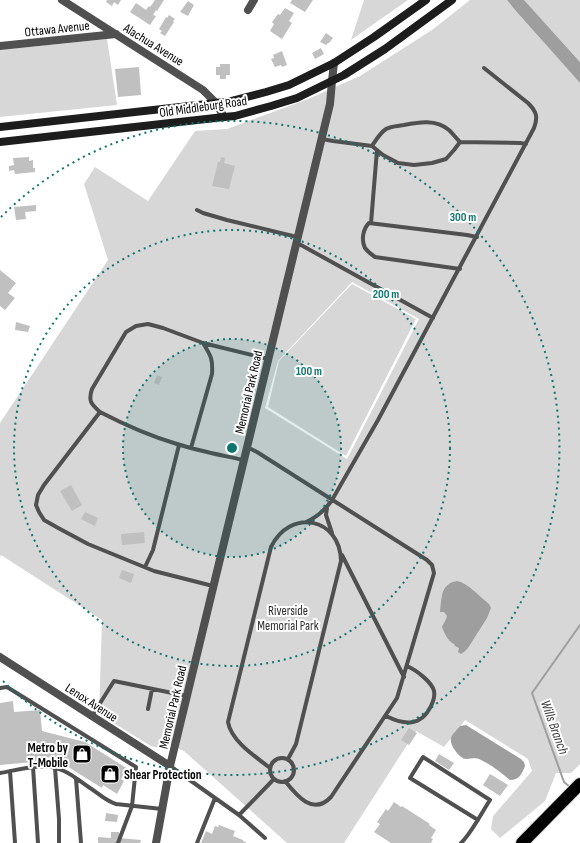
<svg xmlns="http://www.w3.org/2000/svg" width="580" height="843" viewBox="0 0 580 843" font-family="'Sofia Sans Condensed',sans-serif">
<rect width="100%" height="100%" fill="#fff"/>
<path fill="#d7d7d7" fill-rule="evenodd" d="M364,0H408L351,40Z
M470,0H507L515,10L580,83V764L571,773H556L545,801L500,838L491,829L493,816L532,771L528,759L465,720L444,747L416,731L344,843H287L184,751L168,744L162,749L151,746L99,714L102,620L1,555L0,557V423L108,260L84,184L95,167L148,201L195,131L227,129L308,99L360,76L432,30ZM352,282L419,319L347,459L265,408L278,361Z
M524,0H580V62L530,7Z
M107,39L117,105L0,117V50Z
M352,284L416,319L346,456L268,407L279,361Z"/>
<path fill="#9e9e9e" d="M507,0H524L580,62V83L515,10Z
M457,581C468,583 480,597 489,604L491,608L487,618L468,648L464,652L461,654L458,652L459,648L455,646L454,644C448,641 444,633 442,627L446,619L447,616L444,612H440V611C442,598 440,584 457,581Z
M466,725L521,759L524,762L525,766C522,774 519,780 510,780C501,773 492,765 481,760C474,757 473,759 466,759C460,759 449,745 451,738C452,734 458,729 460,726Z"/>
<g fill="none" stroke-linecap="round" stroke-linejoin="round">
<path stroke="#9e9e9e" stroke-width="2" d="M570,787L564,782L532,693L580,625"/>
</g>
<path fill="#c0c0c0" d="M107,0H121L118,5L114,2L112,6L106,2Z
M155,0H164L157,11L156,10L153,15L156,16L150,25L130,12L136,3L146,10L149,6L150,7Z
M292,0H313L305,12L290,3Z
M188,1L194,5L188,16L180,12Z
M285,8L294,13L289,21L292,23L282,39L270,31L274,24L272,22L278,14L280,15Z
M169,15L175,19L173,21L174,22L165,36L160,33L162,31L159,29L166,17L167,18Z
M326,33L333,38L329,43H328L326,45L320,42Z
M321,48L324,54L315,59L312,53Z
M282,51L287,65L282,67L281,65L275,67L271,59L274,58L273,55Z
M220,64H230V75H226V79H220V75H216V67H220Z
M139,67L141,95L118,97L115,69Z
M29,157V161L33,160V168H35V172L15,174L14,170L9,171V166L14,165L13,158Z
M221,157L225,158L224,163L235,166L229,189L212,186L218,162H220Z
M36,205V211L25,212L26,219L16,220L14,207Z
M0,270L16,283L8,293L15,298L5,310L0,306Z
M16,322L30,326L28,332L15,330Z
M157,375L162,377L159,385L154,383Z
M71,485L82,505L72,511L60,491Z
M85,512L98,518L95,526L81,519Z
M144,532L145,543L122,545L121,534Z
M122,570L134,574L131,583L119,578Z
M13,701L14,712L40,710L42,731L85,742L128,769L121,779L124,781L117,794L103,785L102,788L62,763L64,760L59,758L44,757V761L0,765V703Z
M409,728L417,733L409,745L401,740Z
M439,754L454,763L449,770L435,761Z
M490,774L508,785L500,796L483,785Z
M394,802L401,807L402,806L430,824L429,825L436,830L431,838L433,839L431,843H391L374,832L380,824L377,822L386,809L388,811Z
M106,813L118,815L117,822L105,821Z
M219,825L235,831L233,836L243,840V841L247,843H201L206,831L212,834L215,826L218,827Z
M111,832H119V838L141,840L140,843H98V837L111,838Z"/>
<g fill="none" stroke-linecap="round" stroke-linejoin="round">
<defs>
<path id="motorway" d="M522,843L580,784"/>
</defs>
<use href="#motorway" stroke="#dbdbdb" stroke-width="14"/>
<path stroke="#505050" stroke-width="4" d="M322,139L333,141L372,146L383,155L398,163L414,165L432,163L446,159L454,150L460,142L520,143L526,144
M372,146C376,140 380,133 386,129C391,126 398,126 404,125C419,122 436,119 449,130C453,134 456,138 460,142
M197,210L203,213L227,220L297,237
M371,223L377,150
M296,244L301,245L433,318
M460,269L375,257C372,255 368,252 365,248C361,240 363,229 369,223L467,235L477,237
M100,412C91,404 88,401 92,389L126,332L136,326L148,324L163,328L203,343L268,359
M191,448L212,374C213,359 211,356 203,343
M247,449H251L257,452L427,560L432,565L434,573L397,698L331,797C313,816 297,796 285,781
M327,508L326,515L332,533
M306,522C318,517 325,510 332,500L378,420L534,128C538,117 537,112 528,103L484,68
M342,555L404,677
M145,567L153,550L179,445
M213,586L154,571L88,544L60,529L44,520L39,512L36,505L38,495L44,485L100,412C125,425 150,436 177,444C199,451 221,455 243,460
M0,688L7,687L136,767L132,806L118,843
M148,709L152,689
M92,716L114,681L187,696
M386,716C404,725 421,727 431,706C433,702 435,696 434,691C432,682 416,670 407,666
M270 770a12 12 0 1 1 24 0a12 12 0 1 1-24 0Z
M170,766L239,815L265,838
M33,767L38,843
M55,768L59,819V843
M270,768C256,757 231,741 228,722L271,547C290,508 340,517 341,561L296,744L288,759
M10,771L15,843
M0,773C19,770 46,761 64,771C73,775 81,782 90,788C98,793 106,801 116,804L162,809
M76,779L81,843
M239,815L274,779
M197,843L215,798
M461,843C471,834 482,812 490,800L423,757L410,778L478,820"/>
<path stroke="#505050" stroke-width="8" d="M62,0L203,90L216,103L224,117
M248,10L254,0
M0,46L116,34"/>
<path stroke="#505050" stroke-width="8" d="M0,657L170,766
M156,843L170,766L330,104L332,81L334,63"/>
<path stroke="#1d1d1d" stroke-width="8" d="M0,127L216,103L231,101L266,92L289,85L334,63L374,37L426,0
M0,142L224,117L235,116L271,106L297,98L344,75L385,49L452,0"/>
<use href="#motorway" stroke="#000" stroke-width="12"/>
</g>
<circle cx="232" cy="448" r="109" fill="#0f766e" fill-opacity=".12"/>
<g fill="none" stroke="#0f766e" stroke-width="2" stroke-dasharray="2 4">
<circle cx="232" cy="448" r="109"/>
<circle cx="232" cy="448" r="218"/>
<path d="M1 217A327 327 0 1 1 1 679"/>
</g>
<defs>
<symbol id="shop-square" viewBox="-11 -11 22 22"><rect x="-9" y="-9" width="18" height="18" rx="4" fill="#000" stroke="#fff"/><path d="M-5-2.5h2.3a2.7 3.5 0 0 1 5.4 0H5L5.5 6h-11ZM-1.5-2.5h3a1.5 2.3 0 0 0-3 0Z" fill="#fff"/></symbol>
</defs>
<g fill-rule="evenodd">
<use href="#shop-square" x="71" y="743" width="22" height="22"/>
<use href="#shop-square" x="99" y="763" width="22" height="22"/>
</g>
<g text-anchor="middle" stroke-width="4" stroke-linejoin="round" paint-order="stroke">
<g font-size="13" fill="#000" stroke="#fff">
<text transform="translate(57 28) rotate(-6)" y="5">Ottawa Avenue</text>
<text transform="translate(154 44) rotate(32)" y="5">Alachua Avenue</text>
<text transform="translate(203 106) rotate(-8)" y="5">Old Middleburg Road</text>
<text transform="translate(248 392) rotate(-77)" y="5">Memorial Park Road</text>
<text transform="translate(92 702) rotate(33)" y="5">Lenox Avenue</text>
<text transform="translate(172 707) rotate(-77)" y="5">Memorial Park Road</text>
</g>
<g font-size="13" fill="#2e2e2e" stroke="#fff">
<text x="288" y="615">Riverside<tspan x="288" dy="15">Memorial Park</tspan></text>
</g>
<g font-size="13" font-weight="bold" fill="#000" stroke="#fff" text-anchor="end">
<text x="68" y="752">Metro by<tspan x="68" dy="15">T-Mobile</tspan></text>
<text x="124" y="779" text-anchor="start">Shear Protection</text>
</g>
<g font-size="14" font-style="italic" fill="#3f3f3f" stroke="#fff">
<text transform="translate(555 727) rotate(70)" y="5">Wills Branch</text>
</g>
</g>
<circle cx="232" cy="448" r="6" fill="#0f766e" stroke="#fff" stroke-width="2"/>
<g font-size="12" text-anchor="middle" font-weight="bold" fill="#0f766e" stroke="#fff" stroke-width="4" stroke-linejoin="round" paint-order="stroke">
<text x="463" y="221">300 m</text>
<text x="386" y="298">200 m</text>
<text x="309" y="375">100 m</text>
</g>
</svg>
